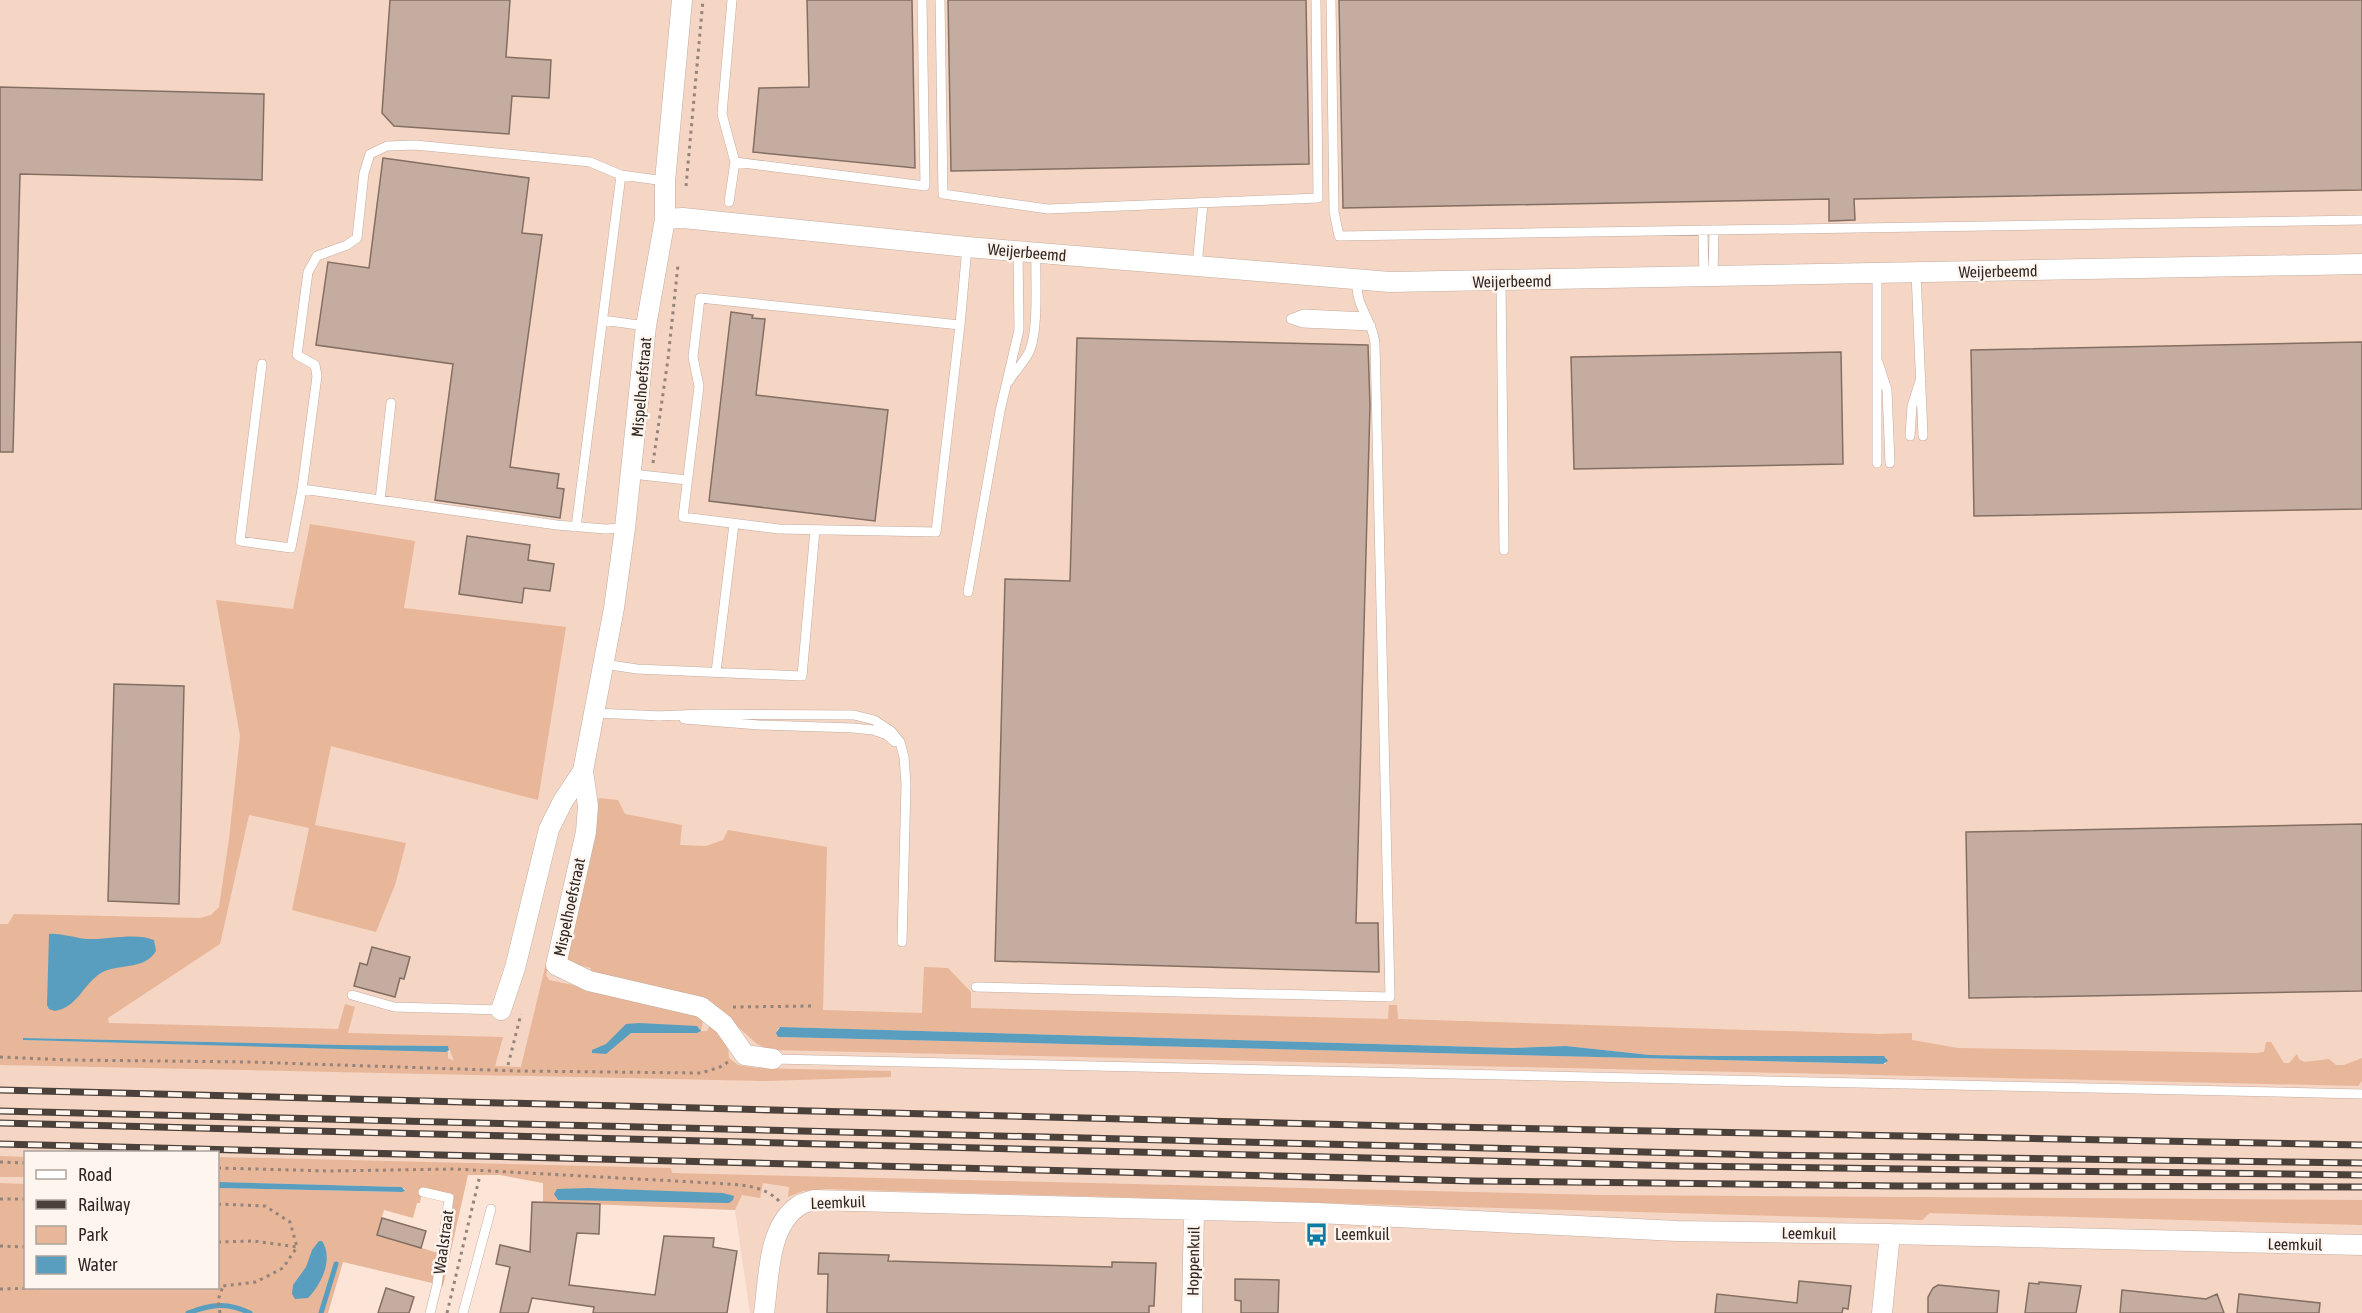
<svg xmlns="http://www.w3.org/2000/svg" width="2362" height="1313" viewBox="0 0 2362 1313" font-family="'Asap Condensed',sans-serif">
<rect width="100%" height="100%" fill="#fce4d6"/>
<path fill="#f5d5c3" d="M0,0H2362V1313H750L735,1210L543,1202V1183L500,1175L459,1174L218,1197V1152H26L25,1195L0,1194Z"/>
<path fill="#e8b698" fill-rule="evenodd" d="M310,524L415,541L404,608L566,627L538,800L331,746L315,825L406,843L395,885L376,932L292,910L309,828L249,815L220,944L108,1018L109,1023L338,1029L345,1004L355,1007L348,1033L503,1037L495,1066L521,1067L578,830L572,863L546,975L549,980L682,1008L704,1015L701,1031H707L711,1022L728,1046L729,1058L738,1065L756,1068L891,1071V1077L766,1081L0,1065V924H8L14,914L200,918L211,915L219,907L229,839L240,736L216,600L293,609ZM24,1038L343,1045L448,1046L454,1061L448,1058V1051L24,1040Z
M599,798L618,800L625,814L682,825L680,845L706,846L723,840L728,830L827,847L823,1010L922,1013L924,967L948,968L971,992V1008L1388,1019L1389,1005H1397L1398,1019L1879,1034L1912,1033V1040L1958,1048L2256,1053L2264,1052L2266,1042H2271L2284,1063H2289L2297,1054L2299,1059L2304,1062L2329,1059L2336,1065H2344L2362,1058V1081L2358,1086L771,1050L757,1044L727,1017L589,975L591,968L561,961ZM780,1027L1513,1048L1566,1046L1650,1055L1712,1056L1886,1057V1064H1883L778,1037L777,1029Z
M0,1156L25,1157V1177H0Z
M218,1157L671,1168L672,1173L1602,1195L2362,1200V1225L1930,1213L1922,1220L826,1189L803,1191L788,1197L789,1187L763,1183L760,1198L742,1195L735,1210L543,1202V1183L500,1175H468L443,1286H441L454,1195L422,1188L420,1203H417L413,1218L384,1210L377,1234L438,1253L432,1283L343,1262L328,1313H0V1183L25,1184L26,1288H218V1188L402,1192L405,1189L402,1187L218,1182ZM589,1188L729,1194L563,1200Z"/>
<path fill="#599ebf" d="M49,934C61,933 74,938 87,939C107,940 136,932 154,940L156,951C144,971 118,963 101,973C83,984 78,1007 55,1011L49,1009L47,1005Z
M639,1023L697,1026L701,1031L697,1033H631L606,1054L592,1053V1050L606,1044L626,1024Z
M780,1027L1513,1048L1566,1046L1650,1055L1712,1056H1884L1888,1061L1883,1064L778,1037L776,1033Z
M23,1038L343,1045L448,1046L449,1050L446,1052L23,1040Z
M218,1182L402,1187L405,1191L402,1192L218,1188Z
M589,1188L723,1193L734,1196L733,1200L729,1203L558,1200L554,1194L557,1189Z
M319,1241H322C334,1259 321,1285 308,1298L295,1299L292,1294L293,1285L306,1267L312,1250Z"/>
<g fill="none" stroke-linecap="round" stroke-linejoin="round">
<path stroke="#599ebf" stroke-width="5" d="M188,1313C212,1304 227,1302 250,1313
M321,1313L336,1264"/>
</g>
<path fill="#c4ada0" stroke="#836e62" stroke-width="1.5" d="M390,0H510L506,57L551,60L549,98L512,96L509,134L394,126L382,113Z
M807,0H912L915,168L753,152L759,88L809,87Z
M948,0H1306L1309,164L951,171Z
M1339,0H2362V190L1854,199L1855,220L1829,221V199L1343,208Z
M0,87L264,94L262,180L20,174L13,452H0Z
M383,158L529,178L522,233L542,235L510,467L559,474L557,488L564,489L560,518L435,500L453,364L316,345L328,262L369,268Z
M731,312L753,315L752,318L765,319L756,395L888,410L875,521L709,501Z
M1077,338L1368,345L1370,405L1356,923H1378L1379,972L995,961L1005,579L1070,581Z
M2362,342V509L1974,516L1971,350Z
M1841,352L1843,464L1574,469L1571,357Z
M467,536L530,545L528,560L554,564L550,591L524,588L522,603L459,594Z
M114,684L184,686L179,904L108,901Z
M2362,824V991L1969,998L1966,832Z
M372,947L410,957L404,979L400,978L395,997L354,986L360,963L367,965Z
M532,1202L600,1204L599,1234L577,1233L569,1285L655,1295L664,1236L714,1238L713,1247L737,1251L727,1313H593L594,1307L532,1298L528,1313H500L510,1267L496,1264L500,1245L530,1252Z
M382,1218L426,1231L421,1248L377,1235Z
M819,1253L889,1255L888,1261L994,1264L1112,1267V1262L1156,1263L1154,1306H1149V1313H827L828,1274H818Z
M1235,1279L1279,1280L1278,1313H1241V1301L1235,1300Z
M1799,1281L1851,1286L1848,1309L1843,1308L1842,1313H1715L1717,1294L1797,1303Z
M2039,1282L2081,1286L2076,1313H2025L2029,1283L2039,1284Z
M1938,1285L1999,1291L1997,1313H1928V1297L1933,1288Z
M386,1288L414,1297L409,1313H378Z
M2122,1290L2206,1299L2217,1294L2224,1313H2120Z
M2239,1294L2320,1303L2319,1313H2237Z"/>
<g fill="none" stroke-linecap="round" stroke-linejoin="round">
<defs>
<path id="lane" d="M732,0L722,114L735,162L925,186L922,0
M940,0L943,194L1048,209L1318,198L1316,0
M1331,0L1334,212L1339,236L2362,220
M729,202L735,162
M1703,230L1704,277
M1197,266L1203,203
M1916,273L1923,436
M1713,276L1714,230
M1501,281L1504,550
M1291,319L1303,323L1371,326
M1291,319L1304,314L1366,317
M602,320L646,326
M960,325L936,532L779,529L683,517L699,386L693,357L700,298L960,325L967,247
M1878,362L1887,390L1890,463
M262,364L240,541L291,548L302,489
M1009,381C1015,370 1025,362 1030,350C1039,326 1035,279 1036,253
M1910,436L1912,406L1921,378
M1877,463V273
M632,474L687,480
M380,500L391,403
M576,527L621,175
M625,528L605,529L557,525L302,489L317,376L315,365L297,355L308,272L317,256L347,245L357,238L364,173L370,154L387,146L415,145L590,162L621,175L665,181
M968,592L1000,411L1019,330L1018,251
M604,664L637,669L802,676L815,530
M716,672L734,524
M595,713L662,716
M656,716L704,714L854,715L874,720L891,731L900,742L904,757L906,784L902,942
M684,719L759,725L853,728L873,730L887,735L895,742
M976,987L1390,997L1375,344C1373,319 1355,308 1357,280
M352,995L394,1007L501,1010
M773,1059L2362,1094
M423,1192L449,1198L437,1285L430,1313
M463,1313L491,1209"/>
<path id="street" d="M682,0L665,181V219L646,326L625,528L614,608L583,771L588,806L586,832L556,965L589,981L701,1007L724,1025L745,1055L773,1059
M665,219L683,218L967,247L1390,282L2362,264
M501,1010L515,968L549,829L563,801L583,771
M764,1313C769,1280 767,1229 797,1207C801,1203 809,1202 814,1200L1318,1213L1677,1231L1890,1234L2362,1245
M1192,1313L1194,1210
M1882,1313L1890,1234"/>
</defs>
<use href="#lane" stroke="#c3ac9f" stroke-width="10"/>
<use href="#street" stroke="#c3ac9f" stroke-width="21"/>
<path stroke="#95847b" stroke-width="3" stroke-dasharray="3 4.5" stroke-linecap="butt" d="M686,186L703,0
M653,463L668,359L678,265
M733,1007L811,1006
M0,1057L69,1060L251,1062L518,1071L701,1073L720,1067L728,1062
M508,1065L521,1014
M0,1162L26,1163
M218,1168L329,1171L454,1169L712,1183C735,1185 761,1183 779,1201
M0,1199H26
M218,1204L265,1206L290,1222L297,1247
M218,1242L254,1241L297,1247L283,1268L256,1282L223,1286L218,1285
M0,1246L26,1247
M0,1289L40,1288
M220,1313L218,1300L223,1286
M447,1313L480,1175"/>
<use href="#lane" stroke="#fff" stroke-width="9"/>
<use href="#street" stroke="#fff" stroke-width="20"/>
<defs>
<path id="rail" d="M0,1090L1397,1126L2362,1145
M0,1111L1763,1155L2362,1163
M0,1123L1681,1166L2362,1175
M0,1144L1474,1181L1899,1186L2362,1187"/>
</defs>
<use href="#rail" stroke="#4b403a" stroke-width="7"/>
<use href="#rail" stroke="#fef5ef" stroke-width="4.5" stroke-dasharray="14" stroke-linecap="butt"/>
</g>
<defs>
<symbol id="bus-bare" viewBox="-9 -9 18 18"><path d="M-5-6H5V4H4V6H2V4H-2V6H-4V4H-5ZM-3.5-4V0h7V-4ZM-3.5 1.2v1.5H-2V1.2ZM2 1.2v1.5H3.5V1.2Z" fill="#0a7ca5" stroke="#fef5ef" stroke-width="2.5" paint-order="stroke"/></symbol>
</defs>
<g fill-rule="evenodd">
<use href="#bus-bare" x="1300" y="1218" width="33" height="33"/>
</g>
<g text-anchor="middle" stroke-width="5" stroke-linejoin="round" paint-order="stroke">
<g font-size="16" fill="#302722" stroke="#fef5ef">
<text transform="translate(1027 252) rotate(5)" y="6">Weijerbeemd</text>
<text transform="translate(1998 271) rotate(-1)" y="6">Weijerbeemd</text>
<text transform="translate(1512 281) rotate(-1)" y="6">Weijerbeemd</text>
<text transform="translate(641 387) rotate(-85)" y="6">Mispelhoefstraat</text>
<text transform="translate(569 907) rotate(-78)" y="6">Mispelhoefstraat</text>
<text transform="translate(838 1202) rotate(-2)" y="6">Leemkuil</text>
<text transform="translate(1809 1233) rotate(1)" y="6">Leemkuil</text>
<text transform="translate(443 1242) rotate(-82)" y="6">Waalstraat</text>
<text transform="translate(2295 1244) rotate(1)" y="6">Leemkuil</text>
<text transform="translate(1193 1261) rotate(-89)" y="6">Hoppenkuil</text>
</g>
<g font-size="16" fill="#302722" stroke="#fef5ef" text-anchor="start">
<text x="1335" y="1240">Leemkuil</text>
</g>
</g>
<rect x="24" y="1151" width="195" height="138" fill="#fef5ef" stroke="#aca39d" stroke-width="1.5"/>
<rect x="36" y="1170" width="30" height="9" fill="#ffffff" stroke="#aca39d" stroke-width="1.5"/>
<text x="78" y="1181" font-size="18" fill="#302722">Road</text>
<rect x="36" y="1200" width="30" height="9" fill="#4b403a" stroke="#aca39d" stroke-width="1.5"/>
<text x="78" y="1211" font-size="18" fill="#302722">Railway</text>
<rect x="36" y="1226" width="30" height="18" fill="#e8b698" stroke="#aca39d" stroke-width="1.5"/>
<text x="78" y="1241" font-size="18" fill="#302722">Park</text>
<rect x="36" y="1256" width="30" height="18" fill="#599ebf" stroke="#aca39d" stroke-width="1.5"/>
<text x="78" y="1271" font-size="18" fill="#302722">Water</text>
</svg>
